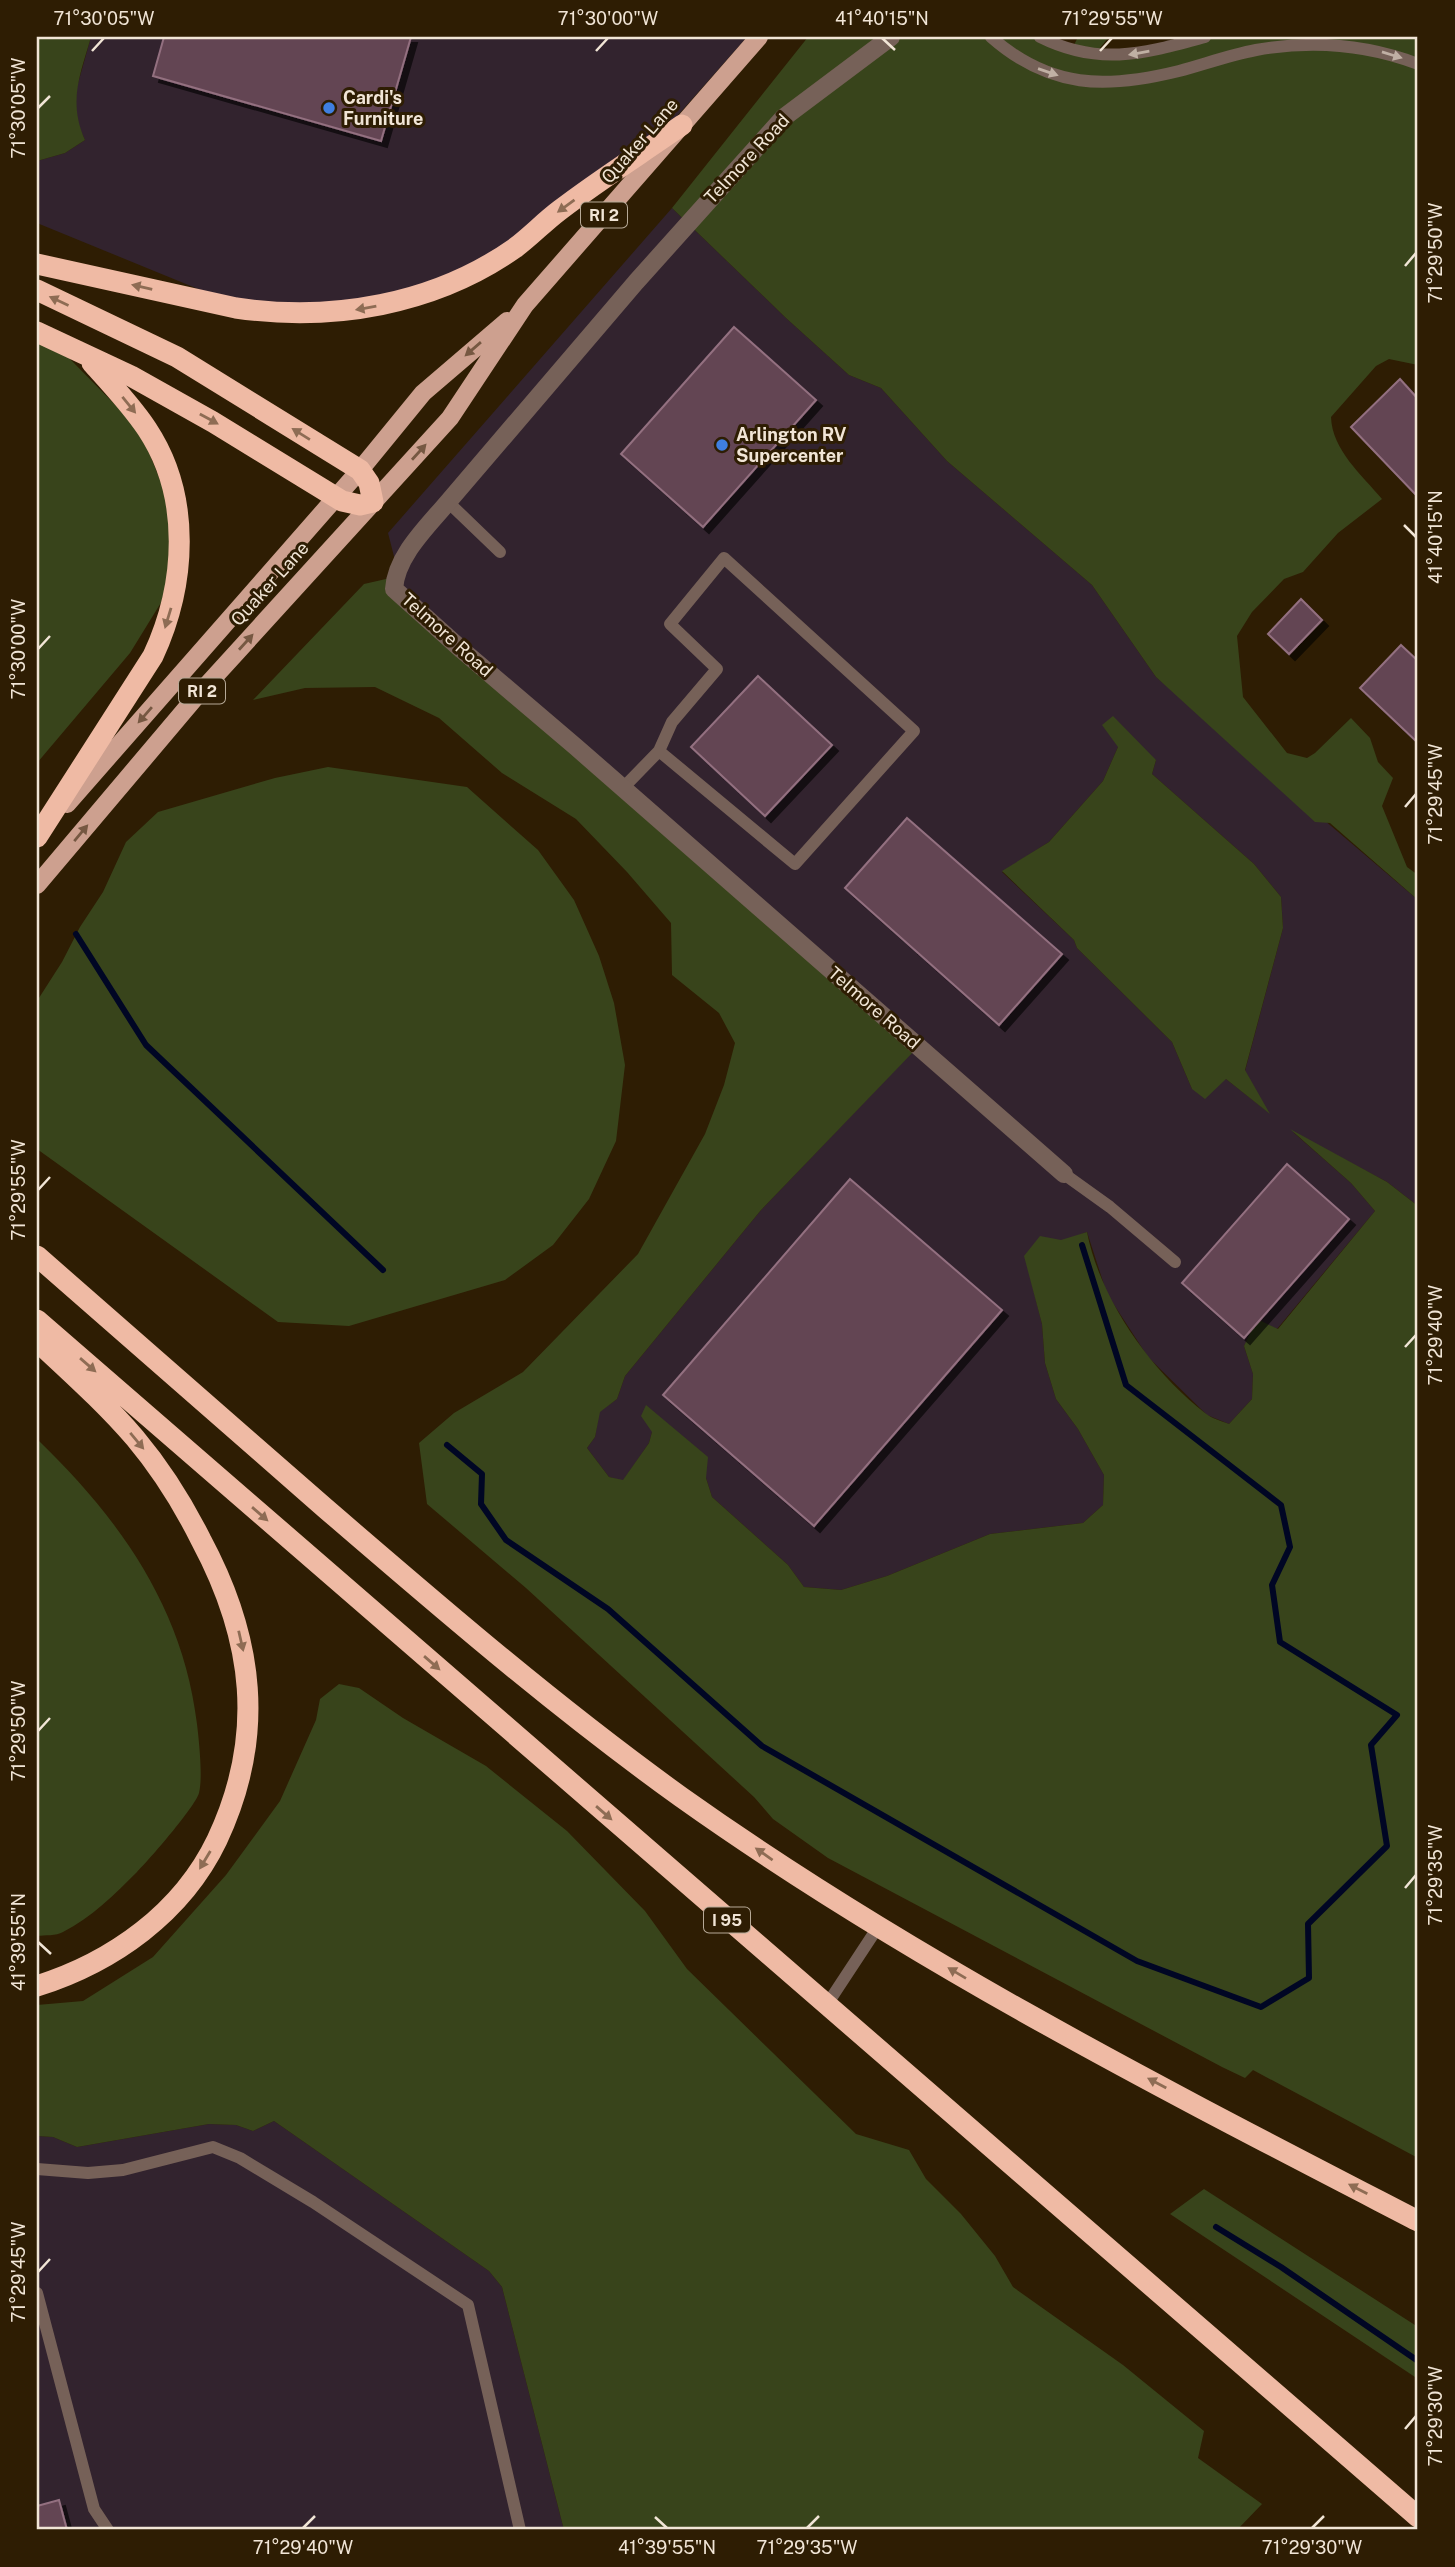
<svg xmlns="http://www.w3.org/2000/svg" width="1455" height="2567" viewBox="0 0 1455 2567" font-family="'Public Sans',sans-serif">
<defs>
<filter id="shadow"><feDropShadow dx="6" dy="6" stdDeviation="0" flood-color="#0009"/></filter>
</defs>
<rect width="100%" height="100%" fill="#2e1d03"/>
<path fill="#32232e" fill-rule="evenodd" d="M91,37H747L641,157L440,285L341,311L225,300L37,223V161L65,153L85,140L77,123L75,94Z
M672,208L786,318L849,375L881,388L947,461L1092,585L1156,677L1418,900V1206L1387,1182L1293,1132L1351,1183L1375,1211L1277,1329L1258,1320L1244,1346L1253,1374L1252,1399L1229,1424L1207,1415L1148,1357L1107,1294L1087,1232L1025,1256L1042,1324L1045,1363L1056,1399L1078,1429L1104,1475L1103,1505L1083,1523L990,1534L887,1576L841,1590L804,1587L788,1565L712,1497L706,1478L652,1432L649,1443L623,1481L609,1477L587,1448L595,1437L599,1412L617,1399L625,1376L761,1210L917,1047L400,594L397,568L388,533ZM1118,747L1156,760L1152,774L1254,864L1281,897L1283,928L1245,1071L1268,1112L1226,1079L1192,1089L1172,1042L1077,948L1074,940L1002,872L1049,842L1103,781Z
M274,2121L489,2271L502,2287L564,2530H37V2136L53,2137L77,2147L209,2124L236,2125L253,2131Z"/>
<path fill="#38441b" d="M37,37H91C80,75 68,102 85,140L65,153L37,161Z
M808,37H1045L1074,45L1078,37H1109L1099,49L1107,53L1196,37H1418V365L1389,359L1376,366L1331,417C1332,450 1362,475 1382,499L1338,533L1303,572L1284,579L1252,612L1237,636L1243,697L1287,753L1307,758L1315,753L1351,718L1370,738L1378,762L1393,778L1382,806L1407,867L1418,875V900L1330,823L1315,822L1156,677L1092,585L947,461L881,388L849,375L786,318L672,208Z
M37,340L69,358L140,430L172,510L170,588L130,653L37,763Z
M386,579H394L917,1048L761,1210L625,1376L617,1399L600,1412L595,1437L587,1448L609,1477L623,1480L649,1443L652,1432L641,1416L646,1405L708,1457L706,1478L712,1497L788,1565L804,1587L841,1590L887,1576L990,1534L1083,1523L1103,1505L1104,1475L1078,1429L1056,1399L1045,1363L1042,1324L1024,1256L1040,1236L1061,1240L1087,1232C1100,1299 1151,1371 1205,1413C1211,1418 1221,1421 1229,1424L1252,1399L1253,1374L1244,1346L1257,1319L1278,1329L1375,1211L1351,1183L1290,1129L1387,1182L1418,1206V2158L1253,2070L1245,2078L1222,2067L828,1858L773,1819L754,1797L526,1588L427,1504L419,1443L454,1413L523,1372L638,1254L705,1134L724,1085L735,1043L719,1013L672,975L671,923L627,872L576,819L502,773L439,718L375,687L305,688L253,700L364,584Z
M1113,716L1156,760L1152,774L1254,864L1281,897L1283,928L1245,1070L1270,1114L1226,1079L1205,1099L1192,1089L1172,1042L1077,948L1074,940L1002,871L1049,842L1103,781L1118,747L1102,725Z
M328,767L467,787L538,850L574,900L599,956L614,1003L625,1065L616,1141L589,1199L553,1245L505,1280L349,1326L278,1322L37,1149V1001L62,962L80,927L103,892L126,842L158,812L275,778Z
M37,1439C119,1518 183,1607 197,1724C199,1741 203,1777 199,1793C195,1807 149,1860 137,1872C115,1894 91,1918 63,1932C56,1936 45,1935 37,1936Z
M339,1684L359,1688L403,1718L486,1766L567,1831L645,1911L687,1969L856,2134L909,2150L926,2179L961,2214L995,2256L1013,2287L1123,2365L1204,2431L1198,2458L1262,2504L1237,2530H564L502,2287L489,2271L274,2121L253,2131L236,2125L209,2124L77,2147L53,2137L37,2136V2005L83,2001L153,1957L226,1875L280,1801L316,1720L320,1699Z
M1204,2189L1418,2327V2379L1170,2214Z"/>
<g fill="none" stroke-linecap="round" stroke-linejoin="round">
<path stroke="#000624" stroke-width="6" d="M76,934L146,1045L383,1270
M447,1445L482,1474L481,1504L506,1540L608,1609L762,1746L1137,1961L1261,2007L1309,1978L1308,1924L1387,1846L1371,1745L1397,1715L1280,1642L1272,1585L1290,1547L1281,1505L1126,1385L1082,1245
M1216,2227L1281,2267L1418,2361"/>
</g>
<path fill="#644553" stroke="#937080" stroke-width="2" filter="url(#shadow)" d="M164,37H411L381,141L153,76Z
M734,327L816,400L703,527L621,454Z
M1400,379L1418,399V497L1351,427Z
M1301,599L1322,620L1289,654L1268,634Z
M1401,645L1418,661V743L1360,688Z
M758,676L832,745L765,816L691,747Z
M907,818L1062,954L999,1025L845,888Z
M1287,1164L1349,1219L1244,1338L1182,1283Z
M850,1179L1002,1310L814,1526L663,1395Z
M59,2500L67,2530H37V2506Z"/>
<g fill="none" stroke-linecap="round" stroke-linejoin="round">
<path stroke="#766158" stroke-width="12" d="M991,37C1050,89 1106,89 1179,71C1205,64 1230,55 1256,50C1312,40 1365,44 1418,64
M1040,37C1100,67 1145,53 1205,37
M448,502L500,552
M622,789L659,751L795,864L914,731L724,558L670,624L717,669L672,722L659,751
M1064,1174L1110,1207L1175,1262
M826,2006L878,1927
M37,2169L88,2173L123,2170L213,2147L240,2158L313,2202L468,2305L520,2530
M37,2293L94,2509L108,2530"/>
<path stroke="#766158" stroke-width="18" d="M891,37L783,118L636,282L448,502C427,527 396,556 394,589L462,650L576,747L1064,1174"/>
<path stroke="#cda08f" stroke-width="18" d="M67,804L360,470L423,393L507,321
M37,885L195,698L450,418L525,305L759,37"/>
<path stroke="#efbaa4" stroke-width="21" d="M37,264L236,308C332,322 434,305 515,248C531,236 544,222 560,210C599,180 642,153 682,125
M37,290L177,357L360,470L369,483L373,502L360,505L342,501L213,422L131,376L37,332
M37,837L153,656C186,585 192,497 147,429C131,405 111,384 92,363
M37,1256C133,1340 229,1424 325,1508C441,1608 557,1708 681,1797C913,1962 1167,2091 1418,2221
M37,1320L1418,2517
M37,1341C70,1372 105,1403 135,1438C161,1469 183,1504 201,1540C254,1639 266,1736 217,1840C182,1913 113,1962 37,1986"/>
</g>
<defs><path id="oneway-solid" d="M-6-.8H1V-3.2L6.5 0L1 3.2V.8H-6Z" transform="scale(1.75)"/></defs>
<g fill="#c0b0a4">
<use href="#oneway-solid" transform="translate(1139 53) rotate(170)"/>
<use href="#oneway-solid" transform="translate(1392 55) rotate(17)"/>
<use href="#oneway-solid" transform="translate(1048 72) rotate(19)"/>
</g>
<g fill="#8e6c54">
<use href="#oneway-solid" transform="translate(566 206) rotate(144)"/>
<use href="#oneway-solid" transform="translate(142 287) rotate(-167)"/>
<use href="#oneway-solid" transform="translate(59 301) rotate(-155)"/>
<use href="#oneway-solid" transform="translate(366 308) rotate(170)"/>
<use href="#oneway-solid" transform="translate(129 405) rotate(51)"/>
<use href="#oneway-solid" transform="translate(209 419) rotate(29)"/>
<use href="#oneway-solid" transform="translate(301 434) rotate(-148)"/>
<use href="#oneway-solid" transform="translate(168 618) rotate(107)"/>
<use href="#oneway-solid" transform="translate(88 1365) rotate(41)"/>
<use href="#oneway-solid" transform="translate(137 1441) rotate(50)"/>
<use href="#oneway-solid" transform="translate(260 1514) rotate(41)"/>
<use href="#oneway-solid" transform="translate(241 1641) rotate(77)"/>
<use href="#oneway-solid" transform="translate(432 1663) rotate(41)"/>
<use href="#oneway-solid" transform="translate(604 1813) rotate(41)"/>
<use href="#oneway-solid" transform="translate(764 1854) rotate(-145)"/>
<use href="#oneway-solid" transform="translate(205 1860) rotate(121)"/>
<use href="#oneway-solid" transform="translate(957 1973) rotate(-149)"/>
<use href="#oneway-solid" transform="translate(1157 2083) rotate(-152)"/>
<use href="#oneway-solid" transform="translate(1358 2189) rotate(-153)"/>
</g>
<g fill="#765842">
<use href="#oneway-solid" transform="translate(473 349) rotate(139)"/>
<use href="#oneway-solid" transform="translate(419 452) rotate(-48)"/>
<use href="#oneway-solid" transform="translate(246 642) rotate(-48)"/>
<use href="#oneway-solid" transform="translate(145 715) rotate(131)"/>
<use href="#oneway-solid" transform="translate(81 833) rotate(-50)"/>
</g>
<path fill="none" stroke="#f1e5d6" stroke-width="2.5" d="M882,38L895,50M92,51L104,38M596,51L608,38M1100,51L1112,38M38,108L50,96M1405,266L1416,253M1404,525L1416,537M38,649L50,636M1405,807L1416,794M38,1190L50,1177M1405,1347L1416,1335M38,1731L50,1718M1405,1888L1416,1875M38,1942L51,1954M38,2272L50,2259M1405,2429L1416,2416M655,2517L667,2528M303,2528L315,2516M807,2528L819,2516M1312,2528L1324,2516"/>
<g fill="#3f7fe0" stroke="#2e1d03" stroke-width="2.5">
<circle cx="329" cy="108" r="7"/>
<circle cx="722" cy="445" r="7"/>
</g>
<g text-anchor="middle" stroke-width="6" stroke-linejoin="round" paint-order="stroke">
<g fill="#2e1d03" stroke="#b6a997" stroke-width="2">
<rect x="581" y="202.5" width="46" height="25" rx="5"/>
<rect x="179" y="678.5" width="46" height="25" rx="5"/>
<rect x="704" y="1907.5" width="46" height="25" rx="5"/>
</g>
<g font-size="16" font-weight="bold" fill="#f1e5d6">
<text x="604" y="221">RI 2</text>
<text x="202" y="697">RI 2</text>
<text x="727" y="1926">I 95</text>
</g>
<g font-size="18" font-weight="bold" fill="#f1e5d6" stroke="#2e1d03" text-anchor="start">
<text x="343" y="104">Cardi's<tspan x="343" dy="21">Furniture</tspan></text>
<text x="736" y="441">Arlington RV<tspan x="736" dy="21">Supercenter</tspan></text>
</g>
<g font-size="18" fill="#f1e5d6" stroke="#2e1d03">
<text transform="translate(640 141) rotate(-49)" y="6">Quaker Lane</text>
<text transform="translate(747 159) rotate(-47)" y="6">Telmore Road</text>
<text transform="translate(270 584) rotate(-48)" y="6">Quaker Lane</text>
<text transform="translate(447 635) rotate(42)" y="6">Telmore Road</text>
<text transform="translate(874 1008) rotate(41)" y="6">Telmore Road</text>
</g>
</g>
<rect width="1455" height="2567" fill="none" stroke="#2e1d03" stroke-width="77"/>
<rect x="38" y="38" width="1378" height="2490" fill="none" stroke="#f1e5d6" stroke-width="2.5"/>
<g font-size="18" text-anchor="middle" fill="#f1e5d6">
<text x="104" y="25">71°30'05"W</text>
<text x="608" y="25">71°30'00"W</text>
<text x="882" y="25">41°40'15"N</text>
<text x="1112" y="25">71°29'55"W</text>
<text transform="translate(19 108) rotate(-90)" y="6">71°30'05"W</text>
<text transform="translate(1436 253) rotate(-90)" y="6">71°29'50"W</text>
<text transform="translate(1436 537) rotate(-90)" y="6">41°40'15"N</text>
<text transform="translate(19 649) rotate(-90)" y="6">71°30'00"W</text>
<text transform="translate(1436 794) rotate(-90)" y="6">71°29'45"W</text>
<text transform="translate(19 1190) rotate(-90)" y="6">71°29'55"W</text>
<text transform="translate(1436 1335) rotate(-90)" y="6">71°29'40"W</text>
<text transform="translate(19 1731) rotate(-90)" y="6">71°29'50"W</text>
<text transform="translate(1436 1875) rotate(-90)" y="6">71°29'35"W</text>
<text transform="translate(19 1942) rotate(-90)" y="6">41°39'55"N</text>
<text transform="translate(19 2272) rotate(-90)" y="6">71°29'45"W</text>
<text transform="translate(1436 2416) rotate(-90)" y="6">71°29'30"W</text>
<text x="303" y="2554">71°29'40"W</text>
<text x="667" y="2554">41°39'55"N</text>
<text x="807" y="2554">71°29'35"W</text>
<text x="1312" y="2554">71°29'30"W</text>
</g>
</svg>
